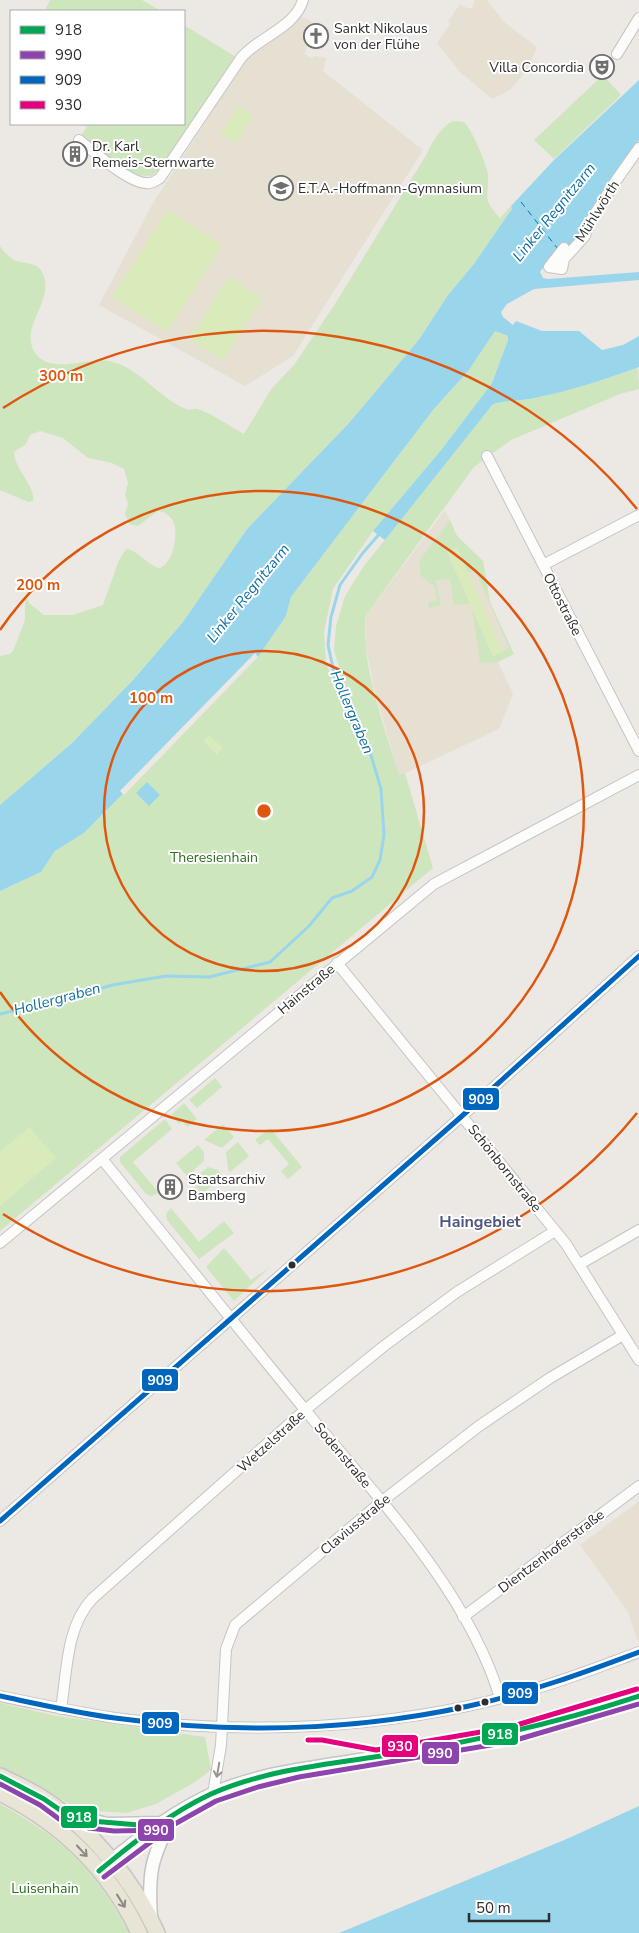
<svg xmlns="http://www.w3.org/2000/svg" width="639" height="1933" viewBox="0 0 639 1933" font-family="'Nunito Sans',sans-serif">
<rect width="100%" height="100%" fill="#ece8e4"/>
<path fill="#e6e0d3" d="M475,0H487L504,22L537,47L527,70L510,90L492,99L460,72L437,43L450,24L448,22L460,4L467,8H472Z
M302,17L312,21L305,54L311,58L316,56L326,58L323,71L423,150L293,356L245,386L99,305L153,203L247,57Z
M445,510L457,536L483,561L490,602L514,654L498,662L513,694L499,729L399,776L374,688L365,644L366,615Z
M639,1501V1645L628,1612L580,1545Z"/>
<path fill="#cee6be" d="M50,0H142L161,11H48L46,8Z
M184,25L236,57L160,169L151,176L134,175L80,137L87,127L83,124H184Z
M603,75L621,95L554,159L534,140Z
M453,121L464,122C472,129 487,165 488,175C489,200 481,196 500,218L511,206L512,209L473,265L448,295L420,338L397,366L349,423L247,529L183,622L133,680L72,743L0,805V656L10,654L14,649L25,620V595L30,604L44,615H73L103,605L119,560L126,549C139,550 147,566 160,568C173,563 178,537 174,524C173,519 168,515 164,512L158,511L138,526L129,524L125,514L128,504L125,494L128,483L124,469L112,463L88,458L63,438L40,431L30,435L26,444L14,452C15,470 36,487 33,501L28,502L0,490V246C4,252 10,259 17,261C27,264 38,262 43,274C55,301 17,329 36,354C53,376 90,355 113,362C142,370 159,398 186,409C190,411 193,408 197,409C206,410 235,429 244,434L272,388L294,365L335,304L428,152C431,143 443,125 453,121Z
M495,331L508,336V340L492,383L442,449L373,531L333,589L324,632L326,664L331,674L340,669L334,651L336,626L345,596L364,566L493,404C507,400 521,401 535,398C571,390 604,380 638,367L639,389L620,394L511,440L474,467L366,615C359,660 386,731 399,775L405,773L433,868L0,1231V891L41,872L55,851L84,833L258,657L286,616L291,597L433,410L469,370Z
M450,520L457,536L483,561L490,602L514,654L497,662L480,663L472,609L493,656L509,648L475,570L468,573L457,547L447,552L470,604L454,605L450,579L436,580L441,605L429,608L428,602L437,601L435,587L421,576L419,561Z
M215,1078L222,1087L197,1108L189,1100Z
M184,1103L197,1119L187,1127L182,1121L179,1124L171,1115Z
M165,1119L172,1129L133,1162L159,1193L151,1196L146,1194L120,1162V1157Z
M223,1124L234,1137L222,1148L204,1140Z
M270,1128L302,1167L288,1179L281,1171L289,1164L268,1139L260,1145L255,1140Z
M238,1142L249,1156L230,1172L228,1169L226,1152Z
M198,1145L204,1152V1161L187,1176L176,1163Z
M208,1167L218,1170L223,1177L202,1194L191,1181Z
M171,1208L199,1242L224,1221L234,1233L199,1259L167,1220L166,1214Z
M224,1248L251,1280L270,1267L234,1301L206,1267Z
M0,1703L57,1716L205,1737L211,1770L195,1782L156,1804L127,1813L82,1810L0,1769Z
M0,1804C63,1838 96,1870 129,1933H0Z"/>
<path fill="#d9eabb" d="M238,106L253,116L236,143L221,133Z
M167,210L222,245L167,332L112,297Z
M229,277L262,298L223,360L189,339Z
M457,547L503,652L493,656L447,551Z
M209,735L223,748L217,755L203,741Z
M29,1127L56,1158L0,1206V1152Z"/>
<path fill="#99d6ec" d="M639,80V140L594,208L582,231L566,250L546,263L540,272L543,278L548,279L639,272V280L534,289L507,304L501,312L503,317L513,325L516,321L542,331H579L602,350L623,345L639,336V367C606,379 573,390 539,397C524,401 508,400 493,404L385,540L373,531L442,449L492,383L508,340V336L495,331L469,370L433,410L291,597L286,616L258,657L84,833L55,851L41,872L0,891V805L72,743L133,680L183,622L247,529L349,423L397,366L420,338L448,295L473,265L512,209L511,206L554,160Z
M147,782L160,795L149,806L136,793Z
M639,1806V1933H339L569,1838Z"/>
<path fill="#ece8e4" d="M255,653L258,657L124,795L120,791Z"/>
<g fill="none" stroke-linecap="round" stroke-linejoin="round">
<path stroke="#99d6ec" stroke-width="3" d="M0,1014L72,997L112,985L166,976L209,977L270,962L309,926L332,898L352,891L372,877L380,860L384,835L381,789L368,745L335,677L328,645L331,617L340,585L362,554L381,532"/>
<path stroke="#0d6fa3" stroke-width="1" stroke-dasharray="6 5" stroke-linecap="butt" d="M521,202L558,249"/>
<defs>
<path id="minor" d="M617,54L639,18
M79,140C93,151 132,186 149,183C153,183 157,180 160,178L241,58C258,37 295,28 303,0
M564,248L549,267L562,269L564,259L585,236L588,225L615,182L639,148
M487,456L639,751
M543,565L639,515
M337,963L566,1244L639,1360
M102,1159C172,1245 241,1332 311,1417C380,1500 469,1594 500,1698
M0,1243L434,884L639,775
M580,1264L639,1230
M0,1521L462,1116L639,956
M463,1617L639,1486
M0,1696C38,1704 77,1712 115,1718C245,1736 391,1729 517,1694C559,1683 599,1667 639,1652
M61,1709C67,1672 66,1627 92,1599L305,1410L384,1346L457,1292L555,1231
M213,1794L221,1745L226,1649L235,1625L381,1502L479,1426L550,1378L623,1335"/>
<path id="tertiary" d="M67,1814L107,1824L163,1823
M105,1866C137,1839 173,1812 212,1794C265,1770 328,1766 385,1756C472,1742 556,1725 639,1696
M151,1918C148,1872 151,1859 172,1818"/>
<path id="primary" d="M0,1776C15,1783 30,1790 44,1799C92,1830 134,1881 157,1933
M0,1793C63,1824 109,1869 139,1933"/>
</defs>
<use href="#minor" stroke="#c5c4c5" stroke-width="12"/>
<use href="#tertiary" stroke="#c5c4c5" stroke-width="15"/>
<use href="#primary" stroke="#c6c5c4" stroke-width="18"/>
<use href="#minor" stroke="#fcfcfb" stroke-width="10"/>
<use href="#tertiary" stroke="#fcfcfb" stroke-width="12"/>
<use href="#primary" stroke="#e8e4d6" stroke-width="15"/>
<defs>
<path id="bus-1" d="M0,1776L44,1799L63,1812L91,1821L139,1825L163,1823L167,1820
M99,1871C134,1842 170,1813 211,1794C272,1767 342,1763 407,1752C486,1739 563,1721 639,1696"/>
<path id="bus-2" d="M0,1784L40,1805L59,1819L89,1828L114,1831L164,1830L216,1801L258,1787L299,1777L509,1742L639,1704
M104,1877L172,1826"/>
<path id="bus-3" d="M0,1521L462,1116L639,956
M0,1696C38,1704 77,1713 115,1718C232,1734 354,1731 469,1706C528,1693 583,1673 639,1652"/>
<path id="bus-4" d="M308,1740H322L376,1750L510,1727L637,1689"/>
</defs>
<use href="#bus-1" stroke="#fff" stroke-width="9"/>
<use href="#bus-2" stroke="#fff" stroke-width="9"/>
<use href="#bus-3" stroke="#fff" stroke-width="9"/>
<use href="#bus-4" stroke="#fff" stroke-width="9"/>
<use href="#bus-1" stroke="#00a651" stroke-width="5"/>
<use href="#bus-2" stroke="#8e44ad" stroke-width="5"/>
<use href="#bus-3" stroke="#0065bd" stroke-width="5"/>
<use href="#bus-4" stroke="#e5007d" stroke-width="5"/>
</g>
<defs><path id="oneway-shaft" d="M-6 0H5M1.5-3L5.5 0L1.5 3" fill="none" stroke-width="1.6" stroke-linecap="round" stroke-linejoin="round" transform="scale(1.25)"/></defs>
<use stroke="#959594" href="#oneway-shaft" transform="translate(218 1770) rotate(100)"/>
<g stroke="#8b8982">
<use href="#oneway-shaft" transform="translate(82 1851) rotate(47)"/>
<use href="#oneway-shaft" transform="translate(121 1901) rotate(58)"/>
</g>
<g fill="none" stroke="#df570e" stroke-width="2.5">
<circle cx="264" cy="811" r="160"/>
<path d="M0 630A320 320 0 1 1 0 992"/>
<path d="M637 1113A480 480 0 0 1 3 1214M3 408A480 480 0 0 1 637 509"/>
</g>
<defs>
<symbol id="church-ring" viewBox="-11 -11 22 22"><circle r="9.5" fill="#fff" stroke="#706f6e" stroke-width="1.5"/><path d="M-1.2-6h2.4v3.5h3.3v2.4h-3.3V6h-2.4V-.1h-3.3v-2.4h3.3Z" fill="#706f6e"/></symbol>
<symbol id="theatre-ring" viewBox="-11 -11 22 22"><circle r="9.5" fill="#fff" stroke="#706f6e" stroke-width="1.5"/><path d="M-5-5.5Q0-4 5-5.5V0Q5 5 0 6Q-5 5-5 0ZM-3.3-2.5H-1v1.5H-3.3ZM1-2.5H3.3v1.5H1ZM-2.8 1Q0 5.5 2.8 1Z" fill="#706f6e"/></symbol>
<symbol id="building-ring" viewBox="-11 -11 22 22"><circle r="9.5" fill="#fff" stroke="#706f6e" stroke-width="1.5"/><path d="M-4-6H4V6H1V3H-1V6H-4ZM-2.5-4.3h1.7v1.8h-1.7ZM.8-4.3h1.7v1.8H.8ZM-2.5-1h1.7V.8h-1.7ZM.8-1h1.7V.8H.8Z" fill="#706f6e"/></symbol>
<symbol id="school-ring" viewBox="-11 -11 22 22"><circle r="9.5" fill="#fff" stroke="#706f6e" stroke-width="1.5"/><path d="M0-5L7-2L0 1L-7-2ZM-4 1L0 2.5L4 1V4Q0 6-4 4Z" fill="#706f6e"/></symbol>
</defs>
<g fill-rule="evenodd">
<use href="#church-ring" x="302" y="22" width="28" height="28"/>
<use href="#theatre-ring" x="588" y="53" width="28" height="28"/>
<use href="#building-ring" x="61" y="140" width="28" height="28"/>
<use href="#school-ring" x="267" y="174" width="28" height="28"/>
<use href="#building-ring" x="156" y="1173" width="28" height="28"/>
</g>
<g fill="#2e2e2e" stroke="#fff" stroke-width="2">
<circle cx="292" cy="1265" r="4.5"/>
<circle cx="485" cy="1702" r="4.5"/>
<circle cx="458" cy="1708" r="4.5"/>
</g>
<g text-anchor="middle" stroke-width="4" stroke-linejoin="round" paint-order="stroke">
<g font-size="14" fill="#2e2e2e" stroke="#fff" text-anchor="start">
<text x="334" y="33">Sankt Nikolaus<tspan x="334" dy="16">von der Flühe</tspan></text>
<text x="584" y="72" text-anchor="end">Villa Concordia</text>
<text x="92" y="151">Dr. Karl<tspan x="92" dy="16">Remeis-Sternwarte</tspan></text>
<text x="298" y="193">E.T.A.-Hoffmann-Gymnasium</text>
<text x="188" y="1184">Staatsarchiv<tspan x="188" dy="16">Bamberg</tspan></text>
</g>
<g font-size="14" fill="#2e2e2e" stroke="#fff">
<text transform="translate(597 211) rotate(-58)" y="5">Mühlwörth</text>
<text transform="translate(563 604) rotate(63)" y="5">Ottostraße</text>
<text transform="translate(306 989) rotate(-40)" y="5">Hainstraße</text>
<text transform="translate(505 1168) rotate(51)" y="5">Schönbornstraße</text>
<text transform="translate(271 1441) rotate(-42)" y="5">Wetzelstraße</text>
<text transform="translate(343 1455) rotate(50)" y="5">Sodenstraße</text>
<text transform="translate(355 1524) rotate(-40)" y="5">Claviusstraße</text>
<text transform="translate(551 1551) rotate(-37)" y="5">Dientzenhoferstraße</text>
</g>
<g font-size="14" fill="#2c6e1b" stroke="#fff">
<text x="214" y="862">Theresienhain</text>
<text x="45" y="1893">Luisenhain</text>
</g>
<g font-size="15" font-style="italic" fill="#0d6fa3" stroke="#fff">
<text transform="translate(554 212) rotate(-51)" y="5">Linker Regnitzarm</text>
<text transform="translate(248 593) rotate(-51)" y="5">Linker Regnitzarm</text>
<text transform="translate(352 712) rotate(67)" y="5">Hollergraben</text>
<text transform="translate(57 999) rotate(-15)" y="5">Hollergraben</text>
</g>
<g font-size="16" font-weight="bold" fill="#4d5680" stroke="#fff">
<text x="480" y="1227">Haingebiet</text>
</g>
</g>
<circle cx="264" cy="811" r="8" fill="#df570e" stroke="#fff" stroke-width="2.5"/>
<g font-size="15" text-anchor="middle" font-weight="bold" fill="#df570e" stroke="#fff" stroke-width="4" stroke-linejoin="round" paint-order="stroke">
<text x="61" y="381">300 m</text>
<text x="38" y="590">200 m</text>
<text x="151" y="703">100 m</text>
</g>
<g stroke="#fff" stroke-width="2">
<rect x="462" y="1087" width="38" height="24" rx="5" fill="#0065bd"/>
<rect x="141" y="1368" width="38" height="24" rx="5" fill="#0065bd"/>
<rect x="501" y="1681" width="38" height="24" rx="5" fill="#0065bd"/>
<rect x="141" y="1711" width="39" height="24" rx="5" fill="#0065bd"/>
<rect x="481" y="1722" width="38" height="24" rx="5" fill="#00a651"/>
<rect x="381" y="1734" width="38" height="24" rx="5" fill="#e5007d"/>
<rect x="421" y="1741" width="39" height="24" rx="5" fill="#8e44ad"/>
<rect x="60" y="1805" width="38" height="24" rx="5" fill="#00a651"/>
<rect x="137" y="1818" width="38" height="24" rx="5" fill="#8e44ad"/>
</g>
<g font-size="14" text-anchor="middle" font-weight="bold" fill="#fff">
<text x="481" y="1104">909</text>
<text x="160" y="1385">909</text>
<text x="520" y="1698">909</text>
<text x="160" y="1728">909</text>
<text x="500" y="1739">918</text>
<text x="400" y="1751">930</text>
<text x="440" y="1758">990</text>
<text x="79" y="1822">918</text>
<text x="156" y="1835">990</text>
</g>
<rect x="10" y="10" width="175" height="115" fill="#ffffff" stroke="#ababab"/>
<rect x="20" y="26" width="25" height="8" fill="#00a651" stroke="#ababab"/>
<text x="55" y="35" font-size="15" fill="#2e2e2e">918</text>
<rect x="20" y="51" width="25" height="8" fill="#8e44ad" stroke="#ababab"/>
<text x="55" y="60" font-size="15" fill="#2e2e2e">990</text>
<rect x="20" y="76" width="25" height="8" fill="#0065bd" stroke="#ababab"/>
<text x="55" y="85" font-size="15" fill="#2e2e2e">909</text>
<rect x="20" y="101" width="25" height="8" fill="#e5007d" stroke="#ababab"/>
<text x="55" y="110" font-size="15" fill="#2e2e2e">930</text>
<path d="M469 1913v8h80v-8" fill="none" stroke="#2e2e2e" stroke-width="2.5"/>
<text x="476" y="1913" font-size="15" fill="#2e2e2e" stroke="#ffffff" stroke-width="4" paint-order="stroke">50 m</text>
</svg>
